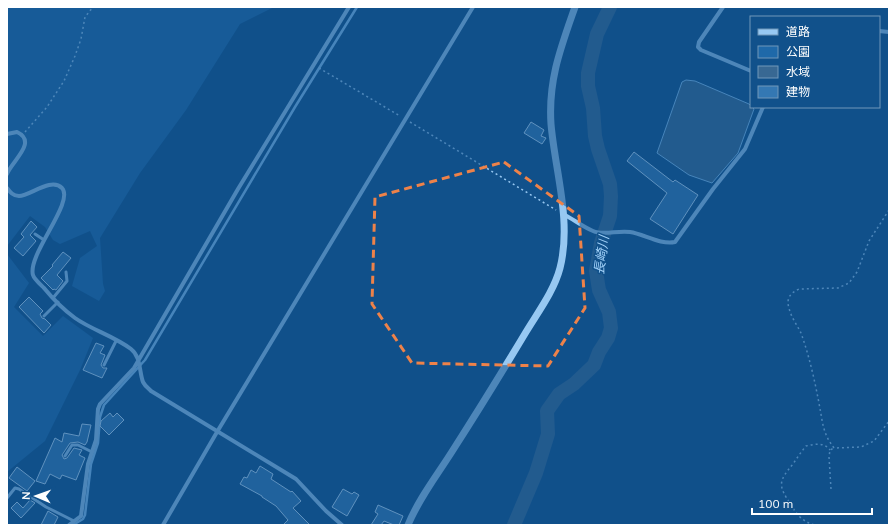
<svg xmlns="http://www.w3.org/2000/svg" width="896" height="532" viewBox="0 0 896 532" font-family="Mulish,'Noto Sans JP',sans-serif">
<rect width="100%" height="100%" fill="#11518b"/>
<path fill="#1f69a9" d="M7,7H274L240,24L186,110L140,173L100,238L103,284L105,291L99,301L72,286L80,258L97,246L90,231L60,244L53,240L45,227L30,216L7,246Z
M7,254L29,283L14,307L43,336L63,316L93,338L80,370L45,441L7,472Z"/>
<path fill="#386893" stroke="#88c4f5" d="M686,80L695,81L749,104L754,109L738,153L712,183L689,175L657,153L682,82Z"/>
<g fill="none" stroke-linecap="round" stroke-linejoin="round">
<path stroke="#88c4f5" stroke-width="2.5" d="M73,525L83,519L85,515L91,464L98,443L100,417L104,405L145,360L295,107L357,7"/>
<path stroke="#386893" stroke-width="14" d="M514,525L536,473L548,434L547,411L559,394L574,384L594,365L599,352L608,338L611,328L609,312L599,290L596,271L601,243L610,216L611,196L610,184L598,149L595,136L593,108L588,86V73L597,34L610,7"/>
</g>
<path fill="#3478b3" stroke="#bee0fd" d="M531,122L544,130L541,136L546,138L542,144L524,133Z
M634,152L673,182L675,180L698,195L673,234L650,219L667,193L627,161Z
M31,221L37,227L30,235L36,241L23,256L14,248L24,237L21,234Z
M63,252L71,258L57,275L63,281L56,290L54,289L53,290L41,278L53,266L52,265Z
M29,297L43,311L40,314L42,318L45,319L51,325L44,333L19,307Z
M96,343L104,346L100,353L105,355L101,365L103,368H107L102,378L83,370Z
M110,413L113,417L117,413L124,420L109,435L100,426L101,421Z
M82,424L91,425L87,442L85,445L78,442L70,443L62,455L64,459L67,458L74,448L82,450L79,455L85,458L76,480L62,475L60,479L50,474L45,484L36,481L55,438L62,442L64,433L79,436Z
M260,466L273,474L271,479L291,492L292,491L301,501L293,508L310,525H283L288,520L276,506L262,497V496L240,484L244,477L247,478L251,470L256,473Z
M17,467L35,481L27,491L9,478Z
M343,489L352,494L354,492L359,495L347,516L332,507Z
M30,500L35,503L21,518L11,508L17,502L23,508Z
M378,505L403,516L399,525H394L384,521L381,525H371L378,514L375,512Z
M48,511L58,517L54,525H41Z"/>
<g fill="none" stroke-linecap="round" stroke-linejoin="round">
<path stroke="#97c8f2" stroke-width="1.5" stroke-dasharray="2 3" stroke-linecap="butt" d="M319,68L400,116
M410,122L556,210
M25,132L47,107L64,81L75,56L81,39L85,17L93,7
M889,210L869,241L857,272L849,283L838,288L799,289C790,293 786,299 789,308C791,317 797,325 801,333C811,361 817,391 822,420C824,431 827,439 834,448L861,447L874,441L889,421
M831,489L829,457L830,450L834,448
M814,525C802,521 797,515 791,505C778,485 778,482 793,464C797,458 801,452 806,446C815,444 824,442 830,450"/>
<path stroke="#97c8f2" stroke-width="3" d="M35,234L44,240
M53,298L67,281L66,272
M44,316L58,302
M104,365L116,341
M65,456L72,445H78L92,452
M7,498L15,488L19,489L46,507L74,521"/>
<path stroke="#97c8f2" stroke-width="4" d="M723,7L699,42L698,47L701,50L751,71
M879,31L889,32
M7,134L17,132C38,142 12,161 7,174
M7,188C10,192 13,196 19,196C30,196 51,177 62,188C75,202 27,255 33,275C34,279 41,285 44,288C53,299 64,310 75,318C92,330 114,336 131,349C141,357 139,371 143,382C145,386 148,388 151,391L296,479L326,511L342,525
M563,214C573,219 583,227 593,231C604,236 617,230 630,232C644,234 660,245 675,242L713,189L745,149L763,107
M69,525L81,516L88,464L96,440L98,409L100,404L134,368L238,189L349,7
M163,525L217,432L473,7"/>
<path stroke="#97c8f2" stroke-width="7" d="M408,525C419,498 438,474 453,450C478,411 502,372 526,332C538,312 554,291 560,268C572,221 555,171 551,124C548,80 561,47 575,7"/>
</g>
<path d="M0 0H896V532H0ZM504,162L579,216L585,308L548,366L412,363L372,304L375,197Z" fill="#11518b" fill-opacity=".55" fill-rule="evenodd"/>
<path fill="none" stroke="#ee8249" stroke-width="3" stroke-dasharray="8 5" stroke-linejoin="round" d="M504,162L579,216L585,308L548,366L412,363L372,304L375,197Z"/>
<g text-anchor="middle" stroke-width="3" stroke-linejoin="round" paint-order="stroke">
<g font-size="13" font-style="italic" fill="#a3d2f9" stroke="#11518b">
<text transform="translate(601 255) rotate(-82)" y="5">長崎川</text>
</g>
</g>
<rect width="896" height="532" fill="none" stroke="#ffffff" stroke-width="16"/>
<rect x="750" y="16" width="130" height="92" fill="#11518b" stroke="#7097b9"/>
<rect x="758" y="29" width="20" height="6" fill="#97c8f2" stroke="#7097b9"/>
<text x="786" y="36" font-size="12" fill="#ffffff">道路</text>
<rect x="758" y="46" width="20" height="12" fill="#1f69a9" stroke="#7097b9"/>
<text x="786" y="56" font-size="12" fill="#ffffff">公園</text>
<rect x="758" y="66" width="20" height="12" fill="#386893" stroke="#7097b9"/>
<text x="786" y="76" font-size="12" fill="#ffffff">水域</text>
<rect x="758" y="86" width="20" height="12" fill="#3478b3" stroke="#7097b9"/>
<text x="786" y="96" font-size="12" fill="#ffffff">建物</text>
<g transform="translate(36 496) rotate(272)" stroke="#11518b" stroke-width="3" paint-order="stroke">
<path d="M0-3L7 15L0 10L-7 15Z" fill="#ffffff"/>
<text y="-6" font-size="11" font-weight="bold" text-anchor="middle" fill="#ffffff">N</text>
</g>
<path d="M752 508v6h120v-6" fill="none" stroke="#ffffff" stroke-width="2"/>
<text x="758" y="508" font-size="12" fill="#ffffff" stroke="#11518b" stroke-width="3" paint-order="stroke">100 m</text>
</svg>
